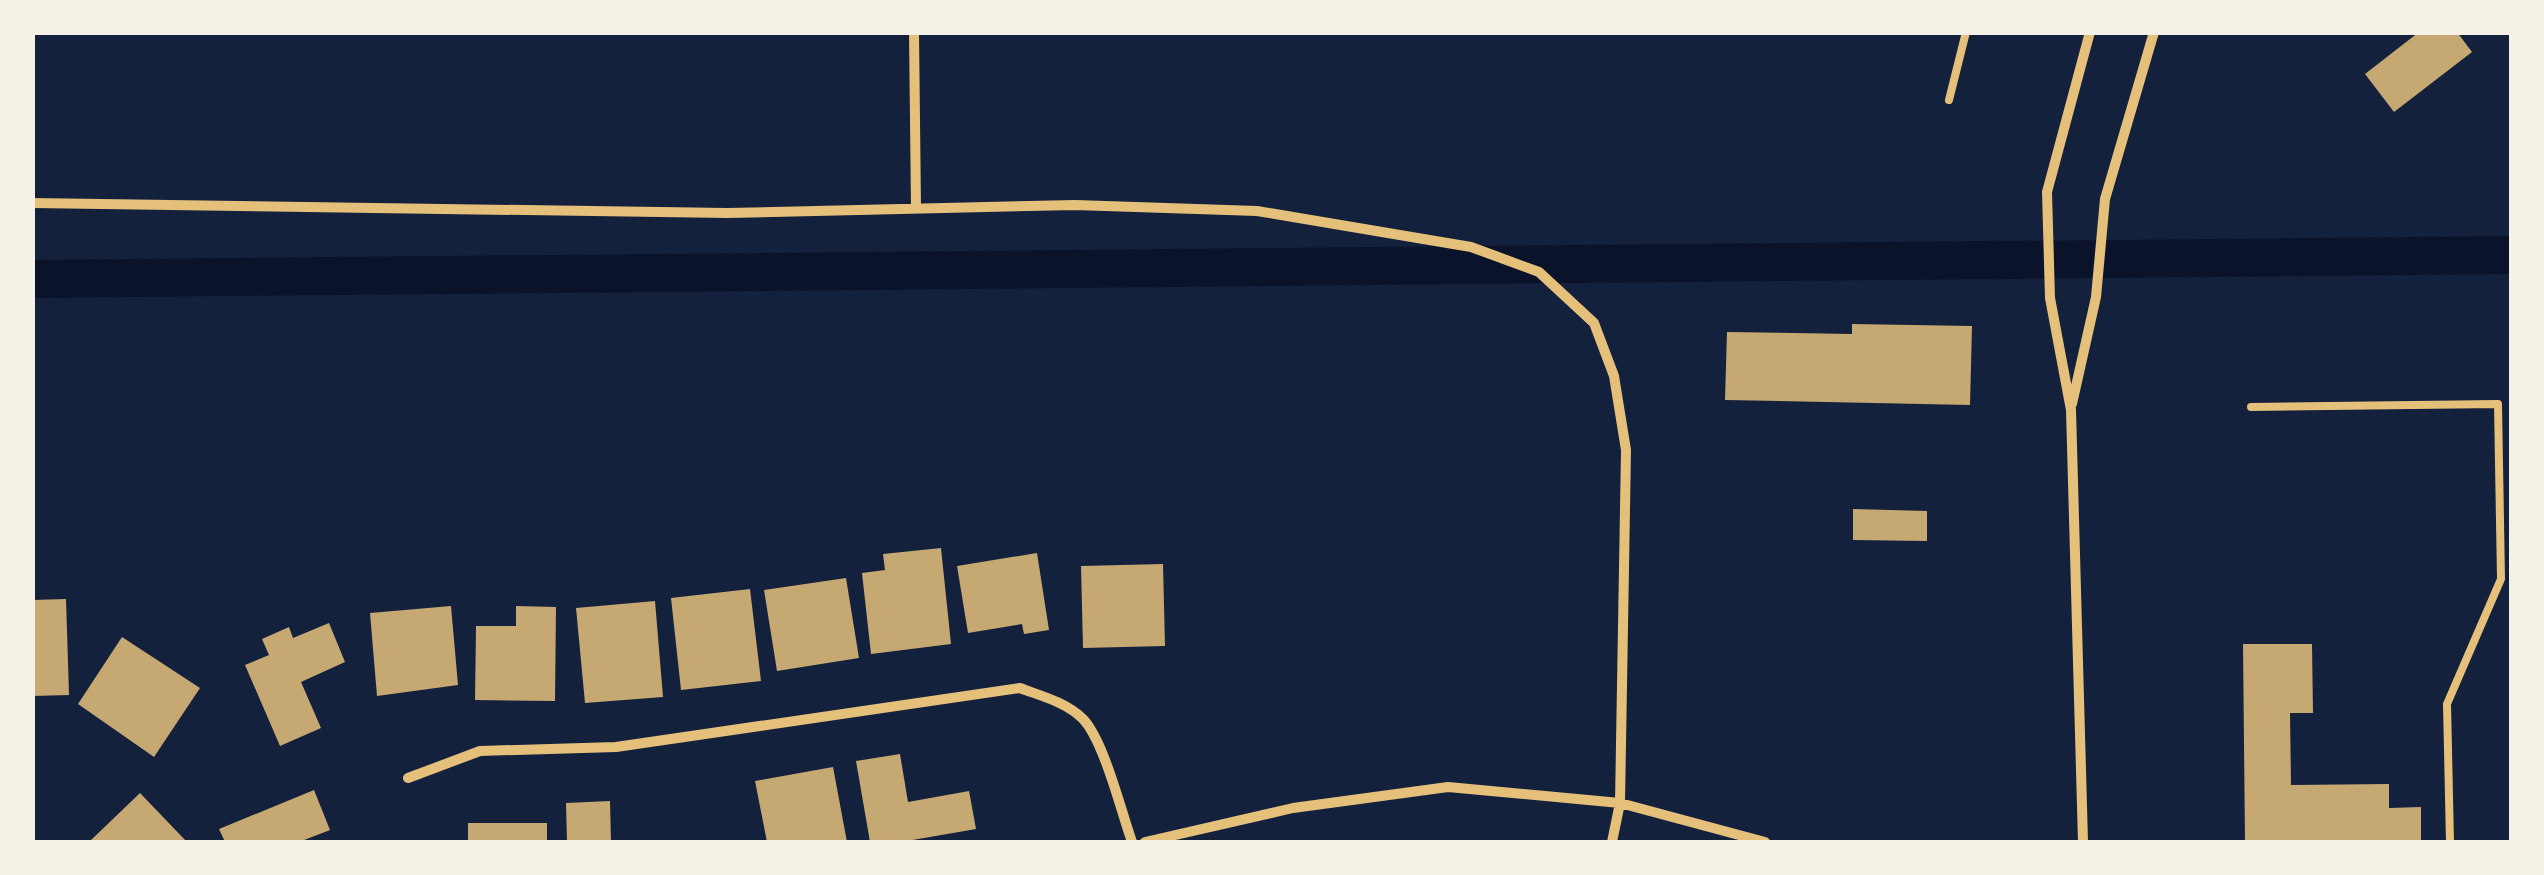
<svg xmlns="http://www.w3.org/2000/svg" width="2544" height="875" viewBox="0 0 2544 875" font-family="Quicksand,sans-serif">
<rect width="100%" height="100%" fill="#14213d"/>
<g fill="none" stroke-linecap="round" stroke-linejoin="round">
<path stroke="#0b132b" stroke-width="38" d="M32,279L2512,255"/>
</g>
<path fill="#c6a872" d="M2419,32H2457L2472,52L2394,112L2365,74Z
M1852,324L1972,326L1970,405L1725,400L1727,332L1852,334Z
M1853,509L1927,511V541L1853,540Z
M941,548L951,644L871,654L862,573L885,570L883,554Z
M1037,553L1049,630L1024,634L1022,624L968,633L957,566Z
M1163,564L1165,646L1083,648L1081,566Z
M846,578L859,658L777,671L764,590Z
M750,589L761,681L681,690L671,598Z
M66,599L69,695L32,696V600Z
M655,601L663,697L585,703L576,608Z
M451,606L458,685L377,696L370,613Z
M516,606L556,607L555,701L475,700L476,626H516Z
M329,623L345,662L301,682L321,728L280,746L245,665L269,655L262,639L289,627L293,638Z
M122,637L200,688L154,757L78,704Z
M2243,644H2312L2313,713H2290L2291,785L2389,784V808L2421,807V842H2245Z
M900,754L908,802L969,791L976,829L901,842H870L856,761Z
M833,767L847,842H767L755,781Z
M314,790L330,830L299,842H225L219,829Z
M140,793L187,842H89Z
M610,801L611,842H567L566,803Z
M468,823H547V842H468Z"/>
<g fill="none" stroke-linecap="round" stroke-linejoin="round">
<path stroke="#e5c07b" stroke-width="8" d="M1949,100L1966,32
M2251,407L2498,404L2501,579L2447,704L2450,842"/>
<path stroke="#e5c07b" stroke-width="10" d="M914,32L916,208
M32,203L727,213L1075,205L1257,211L1471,247L1539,272L1594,323L1614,376L1626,450L1620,803L1612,842
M2072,404L2096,297L2105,199L2154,32
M408,778L480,751L616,747L1020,688C1041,696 1066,702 1083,719C1104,741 1121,811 1132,842
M1145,842L1293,808L1448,787L1620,803L1765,842
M2083,842L2071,410L2050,298L2047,192L2090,32"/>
</g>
<rect width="2544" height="875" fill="none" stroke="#f6f1e7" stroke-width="70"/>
</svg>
